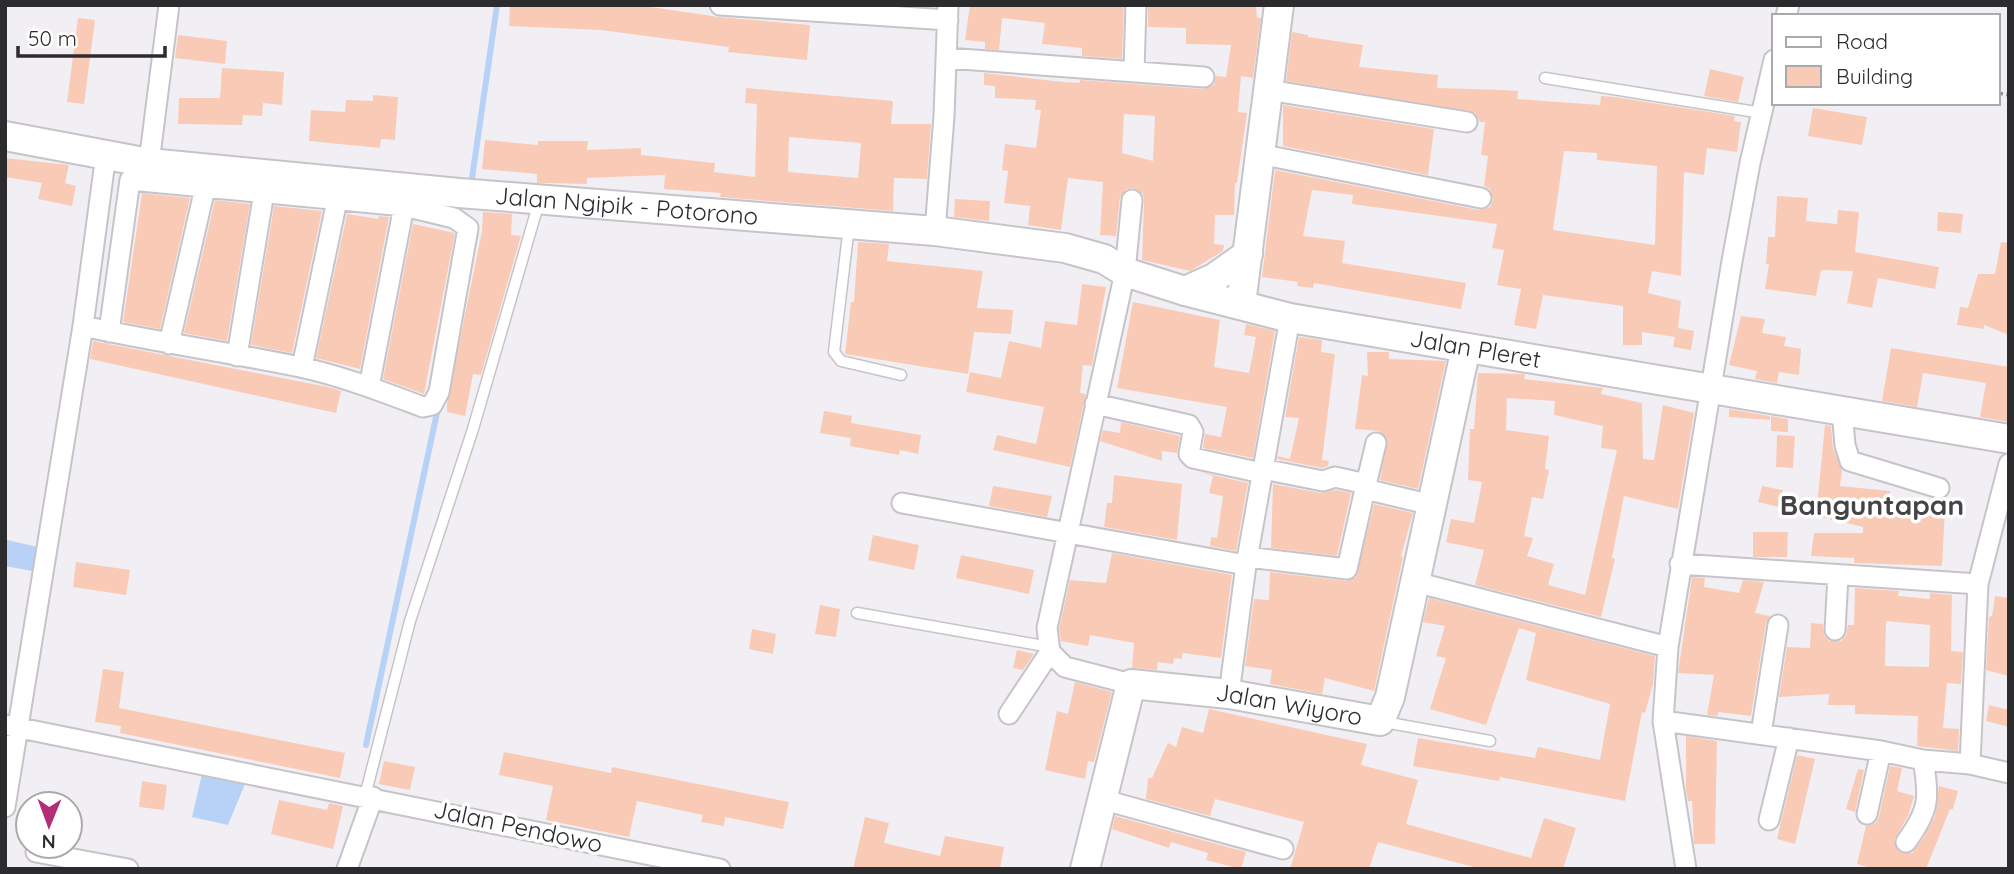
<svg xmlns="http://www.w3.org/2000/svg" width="2014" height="874" viewBox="0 0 2014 874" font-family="Quicksand,sans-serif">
<rect width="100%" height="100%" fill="#f2eff4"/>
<path fill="#b8d2f7" d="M7,540L38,547L32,571L5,566Z
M202,774L245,784L228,825L192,817Z"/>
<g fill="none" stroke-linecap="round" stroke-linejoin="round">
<path stroke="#b8d2f7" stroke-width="6" d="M471,185L497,5
M366,745L438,408"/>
</g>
<path fill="#f9cbb7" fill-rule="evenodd" d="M510,5H637L719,17L810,25L807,60L728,52L729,47L601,30L509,26Z
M970,5H1124L1122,59L1082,56V48L1042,44L1045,23L1002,18L999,50L985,49V42L965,40Z
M1148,5H1256L1257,18H1261L1253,78L1241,76L1238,112L1247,113L1237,183H1235L1234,215H1215L1214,244L1224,245L1223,251L1190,271L1142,260L1144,200L1143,194L1134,188L1126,189L1120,198L1116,236L1100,235L1103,182L1068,178L1061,230L1028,225L1030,206L1004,203L1008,171L1002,170L1005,144L1036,148L1041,110H1035L1036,100L995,98V86L984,85V73L1063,82L1080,83V80L1203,89L1214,85L1216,76L1226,77L1231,45L1186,44V28L1148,27ZM1124,114L1155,116L1153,161L1122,153Z
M78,18L95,20L84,104L67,102Z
M1292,32L1308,35V37L1363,45L1359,67L1438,75L1437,88L1505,90L1518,91L1517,99L1600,105L1601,96L1615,97L1735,116L1734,121L1741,122L1737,152L1707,148L1704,175L1684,172L1681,276L1652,271L1648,293L1681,301L1678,328L1694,331L1691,350L1673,347L1675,337L1642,332V345H1623V306L1543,295L1536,329L1514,325L1521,289L1497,285L1504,250L1492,248L1497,224L1352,204L1353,195L1312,190L1303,236L1345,241L1342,263L1466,283L1461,309L1314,283L1313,288L1297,286L1298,282L1262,277L1275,170L1479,210L1490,207L1493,200L1490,189L1484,186L1488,156L1481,155L1485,122H1480L1475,113L1286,81ZM1564,151L1597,153V160L1657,166L1655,245L1553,230Z
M178,35L227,41L225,64L175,58Z
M222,68L284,72L282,105L263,103L262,116L243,115L242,125L178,124L179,98H220Z
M1710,69L1744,77L1738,102L1704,96Z
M746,88L893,101L891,124H931L927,179L894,178L893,211L720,197L721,193L664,189L665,175L587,178V184L546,183H537V174L482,169L485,140L538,145V141H588L587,150L641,148V155L715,163L714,172L755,177L757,104L745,103ZM789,137L861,143L858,178L788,172Z
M373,95L398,97L395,140L381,139L380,148L309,141L311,110L345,112L346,100L373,101Z
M1283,105L1434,129L1428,175L1283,146Z
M1813,108L1867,117L1862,145L1808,136Z
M5,158L69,165L65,183L76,186L72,206L38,199L42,183L5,177Z
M142,193L190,198L160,329L123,322Z
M1777,196L1808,198L1806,221L1837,224L1838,210L1859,212L1855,252L1939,267L1935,289L1878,278L1872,308L1847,303L1853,271L1821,270L1816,296L1765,289L1769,264H1766L1768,237H1775Z
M955,199L990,201L989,221L954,217Z
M215,200L250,204L227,341L184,333Z
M274,206L322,211L292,353L251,345Z
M483,212L512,214L511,235L521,236L481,375L473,374L465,416L447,412V403L482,231Z
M1938,212L1963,214L1961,233L1937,231Z
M347,214L378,219L379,216L389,217L360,369L316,358Z
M413,224L455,233L424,394L383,379Z
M858,242L889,244L887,261L983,271L977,308L1013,310L1011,334L974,332L968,374L845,354L851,302H854Z
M2001,242L2009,243V335L1984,325V329L1957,325L1960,307L1968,308L1978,274H1995Z
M1082,284L1106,287L1092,366L1083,365L1080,393L1086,394L1070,467L993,450L997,435L1036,444L1044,407L966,392L970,372L1001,378L1009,341L1041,348L1045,321L1077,325Z
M1133,302L1220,320L1214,367L1249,373L1256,337L1244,335L1246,324L1275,331L1253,458L1203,448L1205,434L1221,437L1227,407L1117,388Z
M1741,316L1765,319L1762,333L1786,337L1784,346L1801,349L1799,375L1779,372L1777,383L1755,379L1757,371L1729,365Z
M1299,337L1322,340L1321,352L1335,354L1322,460L1329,461L1328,466L1322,468L1277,459L1278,456L1290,459L1299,418L1285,417Z
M93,341L328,387L341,391L336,413L90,359Z
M1891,348L2009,367V422L1980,417L1986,383L1923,373L1917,407L1882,401Z
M1367,352H1389V359L1446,361L1418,489L1380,480L1387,439L1379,431L1355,429L1362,375L1368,376Z
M1478,373L1525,374L1524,379L1603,388L1601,394L1642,403L1643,459L1654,460L1663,405L1694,413L1678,509L1624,496L1612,558L1615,559L1601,617L1475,585L1484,550L1446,542L1451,519L1474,523L1482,482L1468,480L1470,429H1474ZM1507,398L1555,401L1554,415L1603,426L1601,448L1617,450L1585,595L1548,585L1554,564L1527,556L1533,538L1524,536L1532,497L1543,499L1549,470L1545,469L1549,436L1506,430Z
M1729,409L1770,416V420L1729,417Z
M824,411L852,416L851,423L921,435L918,454L900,450L899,455L850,446L851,438L820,433Z
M1771,416L1788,419V432L1771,431Z
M1121,422L1180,436L1177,453L1162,451V461L1100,441L1103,430L1120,433Z
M1825,425L1831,426L1833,448L1842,470L1840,486L1890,491L1889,506L1945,509L1942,566L1854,563V558L1811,556L1814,533H1863V527L1816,516Z
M1777,435L1795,436L1793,468L1776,467Z
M1195,471L1248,483L1236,551L1210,546L1211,537L1217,538L1223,496L1209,493L1213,476Z
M1114,475L1182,484L1177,540L1104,527L1107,503H1112Z
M1273,484L1321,493L1336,490L1351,493L1337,556L1271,548Z
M993,486L1052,496L1047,517L989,506Z
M1762,486L1783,490L1779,507L1758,502Z
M1374,504L1413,513L1401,556L1403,557L1374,691L1325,678L1322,694L1270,684L1272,670L1245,666L1254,599L1269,600L1270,572L1346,581L1356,577Z
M1753,532H1788L1787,557H1753Z
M873,535L919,545L914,570L868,560Z
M1112,553L1232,575L1221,658L1182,653V659L1174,658L1173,664L1158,662L1157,670L1132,668L1134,643L1090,635L1088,646L1061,641L1059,629L1070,580L1106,583Z
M961,555L1034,570L1029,594L956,578Z
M76,562L130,570L126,595L73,587Z
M1692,577L1705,578L1704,587L1739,593L1743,580L1764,582L1755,613L1770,616L1766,623L1751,716L1718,712V716L1707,715L1714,675L1678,673Z
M1855,588L1899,591L1898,596L1930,599V593L1952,595L1951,651L1963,652L1961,684L1947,683L1943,728L1959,729L1958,751L1917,746L1918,716L1855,714V705H1828L1829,694L1779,697L1787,647L1810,648L1811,623L1823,624L1824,635L1829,641H1841L1846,636L1848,625H1854ZM1886,621L1930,625L1929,667L1885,666Z
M1995,596L2009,598V676L1986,670L1989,617L1992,616Z
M1429,598L1655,656L1653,684L1645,713L1642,712L1625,801L1500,777L1499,781L1413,766L1418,738L1535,758L1538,747L1600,760L1610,704L1526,680L1536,633L1519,628L1486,725L1430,709L1446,658L1436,656L1445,626L1423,622Z
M820,605L840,609L836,637L815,634Z
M752,629L776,634L773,654L749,649Z
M1017,650L1034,654L1023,670L1013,668Z
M103,669L124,672L119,708L345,753L340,778L120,733L121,726L95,722Z
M1075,682L1112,692L1094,762L1088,761L1085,779L1045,770L1057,711L1068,714Z
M1989,705L2009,710V727L1986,721Z
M1209,709L1367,744L1361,765L1418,780L1406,824L1531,858L1544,818L1576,828L1563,869H1481L1378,842L1369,869H1290L1304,822L1215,799L1210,816L1146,799L1148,778H1152L1168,743L1176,747L1182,727L1203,733Z
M1686,736L1717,741L1715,844H1694L1692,801H1688L1686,792Z
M504,752L611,773L612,767L789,802L783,829L725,817L724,826L701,822L703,815L637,801L629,837L546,820L553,786L499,775Z
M1797,755L1815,759L1795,844L1777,839Z
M384,761L415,767L410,790L379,784Z
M1890,766L1902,768L1897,791L1914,796L1908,816L1894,840L1900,852L1912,853L1924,837L1935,816L1939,786L1958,791L1953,809H1950L1926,869H1874L1857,864L1866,826L1876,823L1879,817Z
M1858,769L1864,770L1855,812L1846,809Z
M142,781L167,785L164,810L139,807Z
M279,800L327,810L329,803L343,806L333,849L271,834Z
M1115,816L1246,852L1241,869L1206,860L1208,853L1171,842L1169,848L1112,829Z
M865,817L889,823L884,843L940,856L945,836L1004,847L1000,869H853Z"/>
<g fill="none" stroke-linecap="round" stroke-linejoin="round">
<defs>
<path id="lane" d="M1545,78L1762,113
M849,226L834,352L841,361L901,375
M857,613L1050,647
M1384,722L1490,741
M365,796L410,621L473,429L539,202"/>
<path id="street" d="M720,5L948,20
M1786,16L1789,5
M947,58L1204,77
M1134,71L1136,5
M1268,90L1467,122
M1259,154L1481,198
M149,163L169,5
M935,231L944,116L948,5
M83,326C155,342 228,352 300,367C342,376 383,392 423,407L432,405L439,392L468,228L454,218L404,206L130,180L109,332
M169,344L205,188
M237,356L264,192
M302,367L340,186
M369,387L404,206
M1095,404L1189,425L1193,432L1189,454L1193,458L1262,473
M1842,410L1845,445L1850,461L1939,488
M1263,469L1323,481L1335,477L1366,484
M1365,489L1376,443
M902,503L1246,565
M1247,557L1347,569L1365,489L1432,505
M1680,564L1978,584
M1415,582L1668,647
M1835,630L1838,576
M1131,684L1065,667L1050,652L1047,628L1125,272L1132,200
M1229,694L1246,565L1290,318
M1009,714L1050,652
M1663,721L1881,751L1923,760L1970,764L2009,773
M5,725L720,869
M1761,734L1778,625
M1970,764L1978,584L2009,464
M1104,800L1283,849
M5,807L83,326L106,154
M1867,814L1881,751
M1769,820L1789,738
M1906,842C1929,811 1930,798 1923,760
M36,852L128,869
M347,869L373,797
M1686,869L1663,721L1668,647L1732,261L1750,163L1774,60"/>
<g id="secondary">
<path id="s1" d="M5,136L149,163L459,193L935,231L1065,248L1104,259L1125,272L1185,291L1290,318L2009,439"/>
<path d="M1185,291L1214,278L1248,254"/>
<path d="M1241,304L1279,5"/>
<path id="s2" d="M1085,869L1131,684L1229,694L1380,721L1390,697L1466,348"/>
</g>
</defs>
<use href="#lane" stroke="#c7c4c9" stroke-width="13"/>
<use href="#street" stroke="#c7c4c9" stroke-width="23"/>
<use href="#secondary" stroke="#c7c4c9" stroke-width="32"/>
<path stroke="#8c8a8e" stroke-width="3.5" stroke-dasharray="5 3.5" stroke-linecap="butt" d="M1998,93L2009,95"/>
<use href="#lane" stroke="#fff" stroke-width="10"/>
<use href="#street" stroke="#fff" stroke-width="19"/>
<use href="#secondary" stroke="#fff" stroke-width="28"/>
</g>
<g text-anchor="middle" stroke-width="7" stroke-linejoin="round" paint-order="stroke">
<g font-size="24" fill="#2c2b2d" stroke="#fff">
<text dy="8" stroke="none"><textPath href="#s1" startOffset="626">Jalan Ngipik - Potorono</textPath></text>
<text dy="8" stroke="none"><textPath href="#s1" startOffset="1491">Jalan Pleret</textPath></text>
<text dy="8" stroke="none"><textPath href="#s2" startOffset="350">Jalan Wiyoro</textPath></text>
<text transform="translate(518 827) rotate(12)" y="8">Jalan Pendowo</text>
</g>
<g font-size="28" font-weight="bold" fill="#464347" stroke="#fff">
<text x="1872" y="515">Banguntapan</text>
</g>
</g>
<rect width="2014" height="874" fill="none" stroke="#2c2b2d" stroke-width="14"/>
<rect x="1772" y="14" width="228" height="91" fill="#ffffff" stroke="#abaaab" stroke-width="2"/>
<rect x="1786" y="37" width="35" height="10" fill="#ffffff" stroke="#abaaab" stroke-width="2"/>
<text x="1836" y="49" font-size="21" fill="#2c2b2d">Road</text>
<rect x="1786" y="66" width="35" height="21" fill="#f9cbb7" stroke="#abaaab" stroke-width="2"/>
<text x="1836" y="84" font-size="21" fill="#2c2b2d">Building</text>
<g transform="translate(49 825) rotate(181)"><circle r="33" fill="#ffffff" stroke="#abaaab" stroke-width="2"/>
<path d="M0-5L12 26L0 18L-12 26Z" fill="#b22e75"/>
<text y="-10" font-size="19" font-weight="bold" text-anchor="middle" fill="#2c2b2d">N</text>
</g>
<path d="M18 46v10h147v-10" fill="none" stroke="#2c2b2d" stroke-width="3.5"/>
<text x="28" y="46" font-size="21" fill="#2c2b2d" stroke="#ffffff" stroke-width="5" paint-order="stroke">50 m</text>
</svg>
